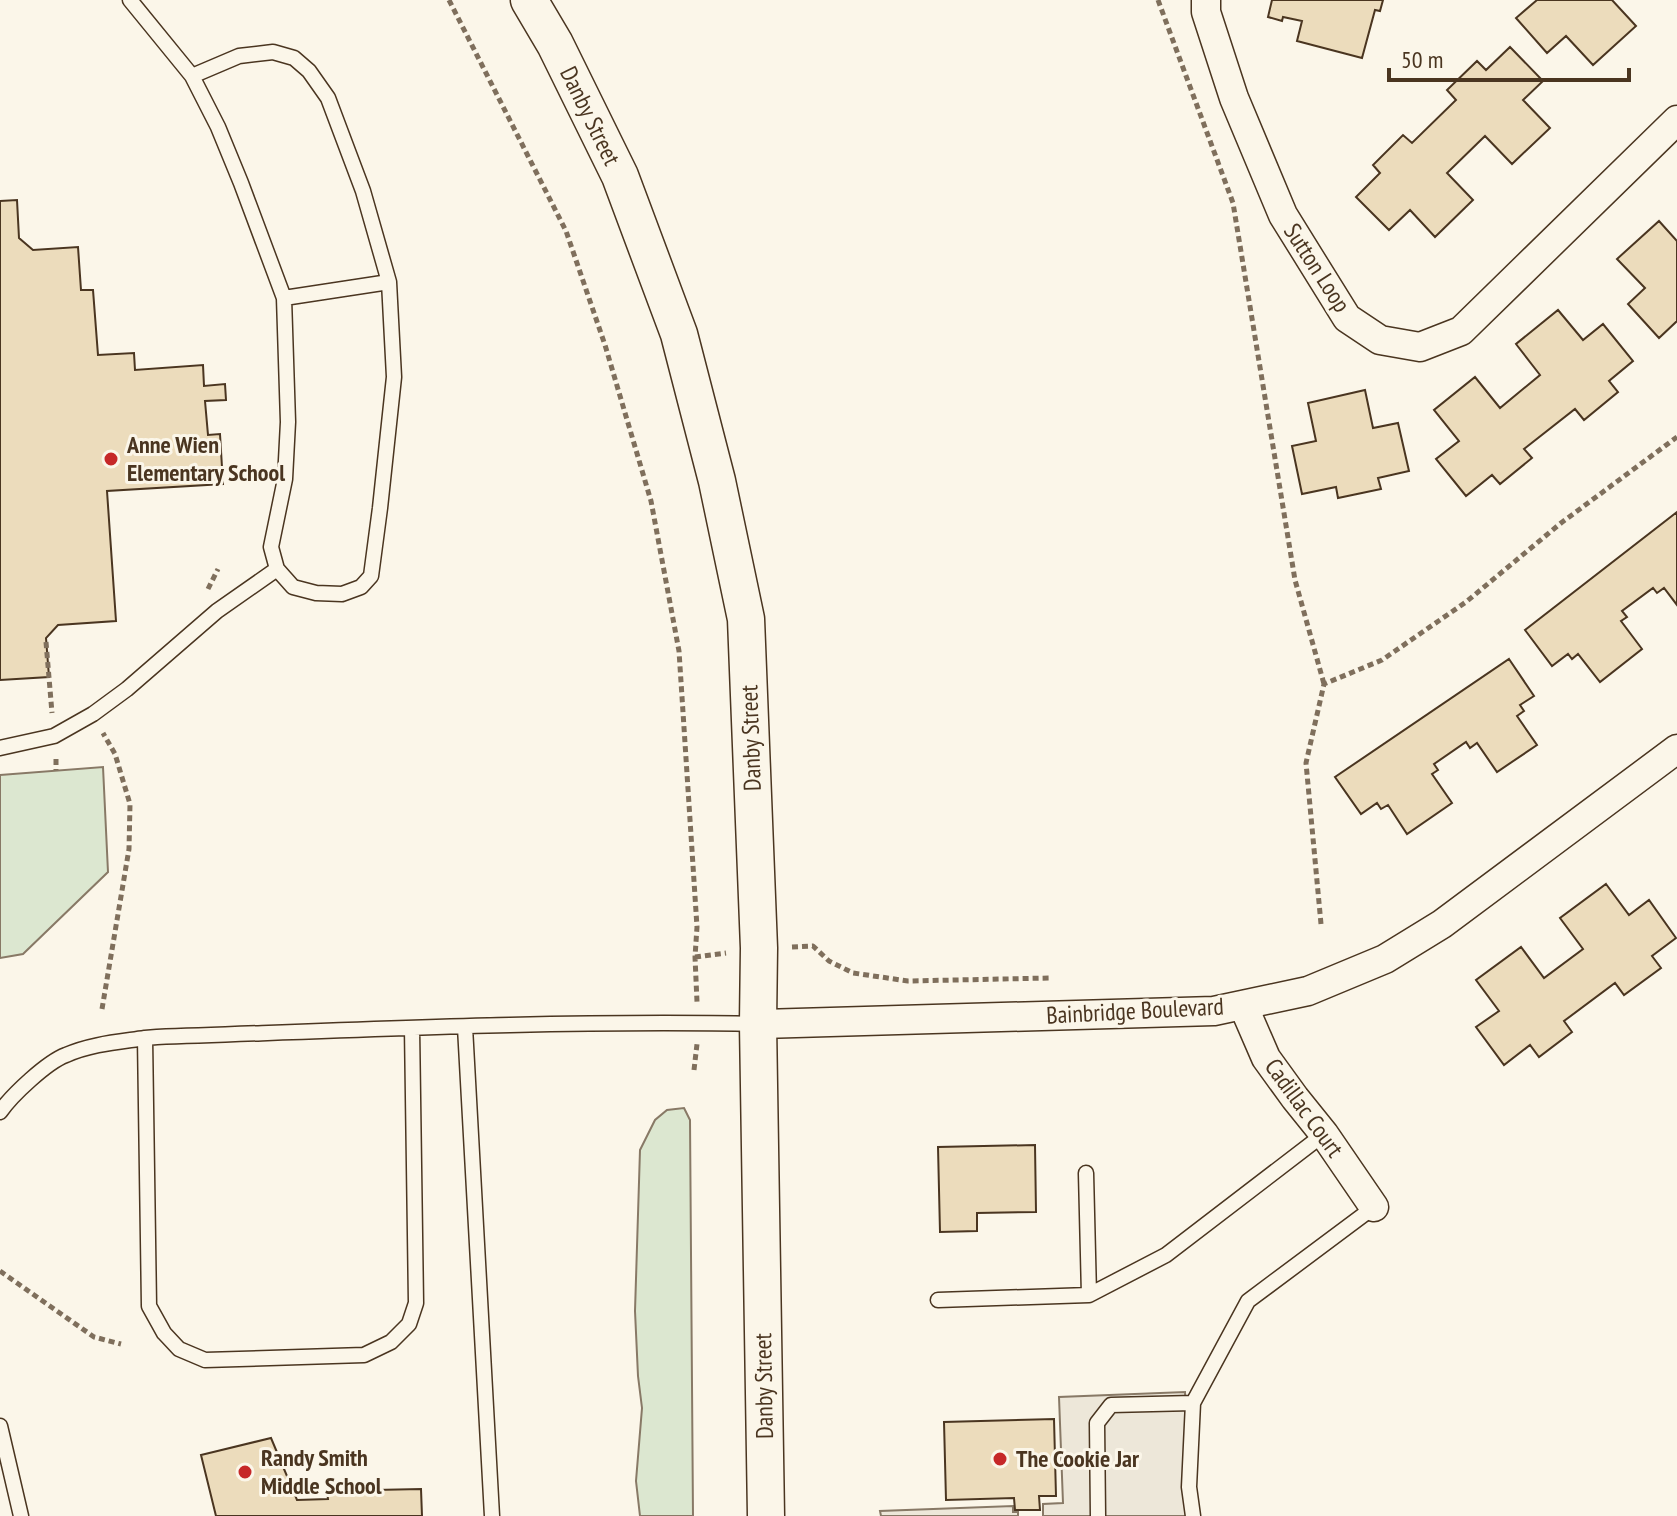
<svg xmlns="http://www.w3.org/2000/svg" width="1677" height="1516" viewBox="0 0 1677 1516" font-family="'PT Sans Narrow',sans-serif">
<rect width="100%" height="100%" fill="#fbf6e9"/>
<path fill="#dce7d0" stroke="#887966" stroke-width="2" d="M103,767L108,872L23,954L0,958V775Z
M684,1108L690,1120L693,1516H640L636,1481L642,1408L638,1376L635,1311L640,1150L655,1120L667,1110Z"/>
<path fill="#ede7d9" stroke="#887966" stroke-width="2" d="M1185,1392L1190,1516H1043V1504L1063,1503L1059,1397Z
M1013,1506V1512H1018V1516H881L880,1511Z"/>
<path fill="#ecdcbc" stroke="#4a3520" stroke-width="2" d="M1272,0H1383L1380,11L1375,10L1362,58L1297,41L1302,21L1283,17L1282,21L1268,17Z
M1537,0H1612L1636,26L1593,65L1566,36L1547,53L1516,18Z
M1510,47L1543,81L1523,100L1550,128L1512,164L1485,136L1447,173L1473,200L1435,237L1410,210L1389,230L1356,197L1380,173L1373,165L1403,135L1412,143L1456,100L1447,90L1477,61L1486,70Z
M17,200L19,238L33,250L78,247L81,290H93L98,355L134,353L135,370L203,365L204,386L225,384L226,400L205,401L208,435L220,434L223,484L107,491L116,621L58,625L46,638L49,677L0,680V201Z
M1659,221L1677,241V321L1659,338L1628,304L1645,288L1617,259Z
M1558,310L1583,340L1603,324L1633,361L1609,381L1618,392L1584,420L1575,409L1524,449L1532,458L1500,484L1492,475L1466,496L1436,459L1459,441L1434,410L1475,377L1500,408L1540,375L1516,344Z
M1365,390L1373,428L1398,423L1409,471L1378,478L1381,489L1338,498L1336,487L1302,494L1292,446L1316,441L1308,403Z
M1677,512V605L1664,588L1657,593L1653,588L1622,611L1627,617L1621,621L1642,649L1600,682L1578,654L1572,659L1568,654L1552,666L1525,630Z
M1509,659L1534,696L1520,705L1524,711L1517,716L1537,745L1497,772L1477,743L1470,748L1466,742L1434,764L1438,770L1432,774L1452,803L1407,834L1388,805L1381,809L1377,803L1361,814L1335,777Z
M1606,884L1629,915L1649,900L1676,938L1652,956L1661,968L1624,995L1615,983L1564,1021L1572,1032L1539,1057L1530,1045L1504,1065L1476,1027L1499,1011L1476,980L1521,947L1544,978L1583,949L1560,918Z
M1035,1145L1036,1212L977,1213V1231L940,1232L938,1147Z
M1054,1419L1056,1496H1039L1040,1510H1015L1014,1498L946,1500L944,1422Z
M271,1438L297,1500L328,1499L327,1491L421,1489L422,1516H216L201,1455Z"/>
<g fill="none" stroke-linecap="round" stroke-linejoin="round">
<defs>
<path id="service" d="M130,0L192,76L218,127L241,183L284,298L288,422L285,479L271,547L277,569L293,587L316,593L342,594L361,587L371,576L380,508L394,377L389,282L363,191L328,98L309,71L294,58L273,52L239,56L192,76
M284,298L389,282
M0,748L54,736L93,714L127,689L217,611L277,569
M465,1027L492,1516
M412,1028L416,1303L409,1324L391,1342L364,1355L205,1360L179,1349L164,1333L149,1306L145,1038L157,1037C357,1030 558,1020 758,1024
M0,1112C12,1095 47,1062 66,1055C91,1044 118,1042 145,1038
M1086,1173L1089,1295
M938,1300L1089,1295L1166,1255L1324,1134
M0,1426L21,1516
M1098,1516L1097,1423L1111,1405L1193,1403
M1193,1516L1189,1487L1193,1403L1248,1301L1374,1207"/>
<path id="minor" d="M1206,0V12L1234,98L1283,215L1347,318L1380,340L1420,347L1461,331L1677,120
M1243,1005L1266,1058L1295,1098L1324,1134L1374,1207
M758,1024L1214,1011L1308,991L1385,959L1442,924L1677,749"/>
<path id="tertiary" d="M529,0L555,44L620,176L679,334L717,481L746,619L759,948L758,1024L766,1516"/>
</defs>
<use href="#service" stroke="#4a3520" stroke-width="17"/>
<use href="#minor" stroke="#4a3520" stroke-width="31"/>
<use href="#tertiary" stroke="#4a3520" stroke-width="39"/>
<path stroke="#7f6f5c" stroke-width="5" stroke-dasharray="6 4" stroke-linecap="butt" d="M449,0L566,231L605,345L651,501L679,651L697,927L695,957L697,1002
M1158,0L1233,203L1295,580L1324,684
M208,589L218,569
M46,642L52,713
M56,759V770
M1321,924L1306,763L1324,684L1382,660L1466,602L1561,523L1677,437
M792,947L813,946L829,961L853,973L908,981L1050,978
M695,957L726,953
M102,1009L129,849L130,804L115,754L103,733
M694,1070L697,1044
M0,1271L94,1337L121,1344"/>
<use href="#service" stroke="#fbf6e9" stroke-width="14"/>
<use href="#minor" stroke="#fbf6e9" stroke-width="28"/>
<use href="#tertiary" stroke="#fbf6e9" stroke-width="36"/>
</g>
<g fill="#c62828" stroke="#fbf6e9" stroke-width="3">
<circle cx="111" cy="459" r="8"/>
<circle cx="1000" cy="1459" r="8"/>
<circle cx="245" cy="1472" r="8"/>
</g>
<g text-anchor="middle" stroke-width="6" stroke-linejoin="round" paint-order="stroke">
<g font-size="24" fill="#4a3520" stroke="#fbf6e9">
<text transform="translate(590 116) rotate(64)" y="8">Danby Street</text>
<text transform="translate(1317 268) rotate(57)" y="8">Sutton Loop</text>
<text transform="translate(751 738) rotate(-92)" y="8">Danby Street</text>
<text transform="translate(1135 1011) rotate(-3)" y="8">Bainbridge Boulevard</text>
<text transform="translate(1304 1108) rotate(54)" y="8">Cadillac Court</text>
<text transform="translate(764 1386) rotate(-91)" y="8">Danby Street</text>
</g>
<g font-size="24" font-weight="bold" fill="#4a3520" stroke="#fbf6e9" text-anchor="start">
<text x="127" y="453">Anne Wien<tspan x="127" dy="28">Elementary School</tspan></text>
<text x="261" y="1466">Randy Smith<tspan x="261" dy="28">Middle School</tspan></text>
<text x="1016" y="1467">The Cookie Jar</text>
</g>
</g>
<path d="M1389 68v12h240v-12" fill="none" stroke="#4a3520" stroke-width="4"/>
<text x="1401" y="68" font-size="24" fill="#4a3520" stroke="#fbf6e9" stroke-width="6" paint-order="stroke">50 m</text>
</svg>
